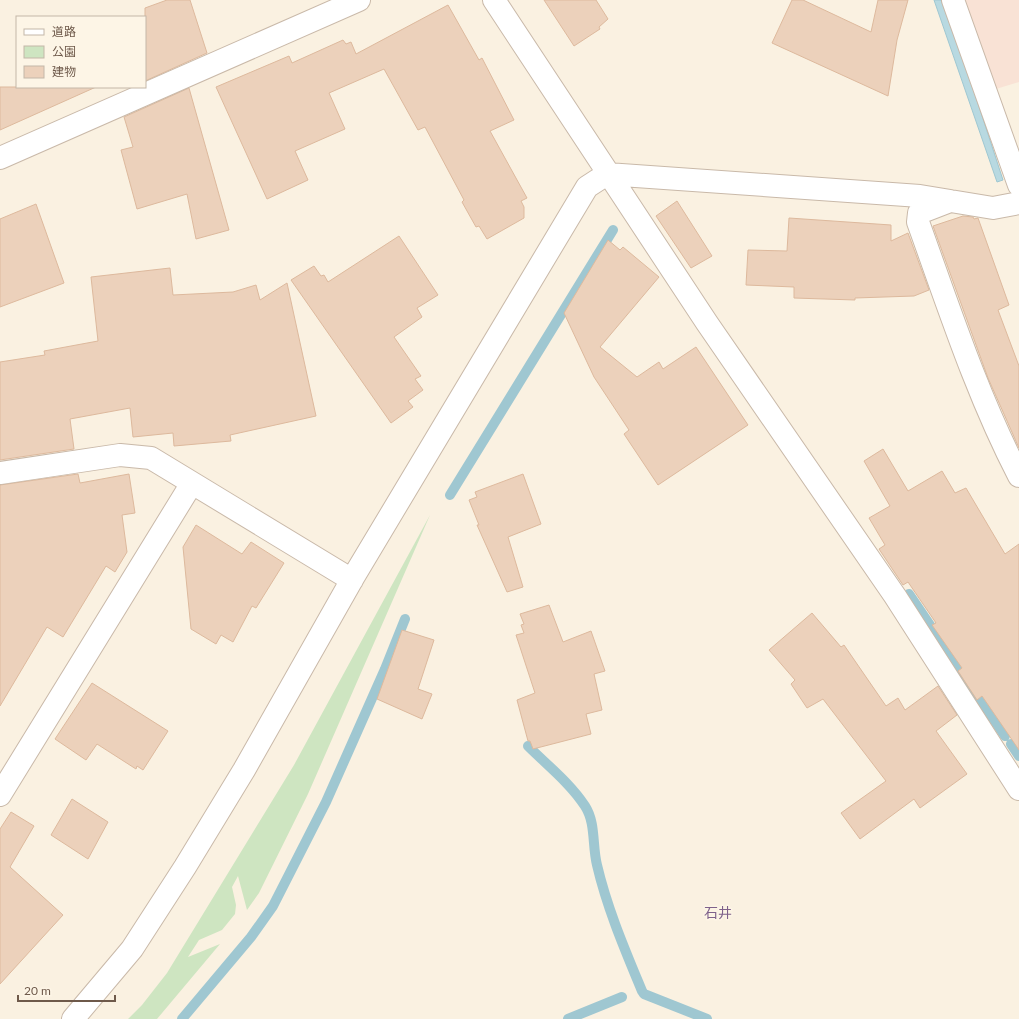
<svg xmlns="http://www.w3.org/2000/svg" width="1019" height="1019" viewBox="0 0 1019 1019" font-family="Lato,'Noto Sans JP',sans-serif">
<rect width="100%" height="100%" fill="#faf1e1"/>
<path fill="#f9e2d5" d="M962,0H1019V82L996,89Z"/>
<path fill="#cee5c1" d="M430,515L308,794L259,893L247,910L238,876L232,887L236,905L235,914L222,930L199,940L188,957L220,944L157,1019H128L142,1005L167,973L294,765Z"/>
<path fill="#b8d9e1" stroke="#9fc7d1" d="M934,0H941L970,79L1003,180L997,182Z"/>
<g fill="none" stroke-linecap="round" stroke-linejoin="round">
<path stroke="#9fc7d1" stroke-width="10" d="M450,495L613,230
M909,594L1005,736
M1011,744L1019,756
M528,746C547,765 570,783 585,806C596,823 592,845 597,865C607,908 625,950 642,991L644,994L707,1019
M182,1019L251,937L273,906L326,802L385,669L405,619
M568,1019L622,997"/>
</g>
<path fill="#ecd1bb" stroke="#ddb99d" d="M167,0H190L207,53L145,81V8Z
M544,0H596L608,19L599,27L600,29L574,46Z
M792,0H803L871,32L878,0H908L897,40L888,96L772,43Z
M448,5L479,60L482,58L514,120L490,131L527,198L521,201L524,207V218L487,239L479,226L476,227L462,202L464,200L425,127L418,130L384,69L329,93L345,129L295,151L308,180L267,199L216,87L289,56L292,63L343,40L346,44L351,42L356,54Z
M0,87H96L0,130Z
M189,88L229,230L196,239L187,194L137,209L121,150L133,147L124,117Z
M677,201L712,256L691,268L656,216Z
M36,204L64,283L0,307V219Z
M963,216L973,217L974,219L978,218L1009,305L998,310L1019,366V448L988,378L933,226Z
M789,218L891,225V241L908,233L929,290L914,296L855,298V300L794,298V287L746,285L748,250L787,251Z
M399,236L438,295L417,308L422,317L394,337L421,376L415,379L423,390L408,401L413,407L391,423L291,280L314,266L321,276L324,275L328,282Z
M608,240L620,250L623,247L659,277L600,347L637,377L659,362L663,369L696,347L748,425L658,485L624,434L629,430L594,377L564,313Z
M170,268L173,295L233,292L256,285L260,300L287,283L316,416L230,435L231,441L174,446L173,433L133,437L130,408L70,419L74,449L0,460V362L45,355L44,351L98,341L91,277Z
M883,449L908,491L942,471L955,493L966,488L1005,554L1019,544V750L982,696L977,700L958,671L962,668L932,625L936,623L908,582L903,585L879,549L885,545L869,518L890,506L864,461Z
M78,474L80,483L129,474L135,513L122,515L127,552L115,572L106,566L63,637L47,627L0,706V485Z
M523,474L541,524L508,537L523,587L507,592L477,525H479L469,500L477,497L475,492Z
M196,525L242,554L251,542L284,563L256,608L252,606L233,642L221,635L216,644L191,629L183,547Z
M549,605L563,642L591,631L605,671L594,674L602,710L586,714L591,734L533,749L530,741H528L517,700L535,693L516,635L524,633L521,625L524,624L520,614Z
M812,613L841,647L844,645L886,706L898,698L905,710L938,686L957,715L936,731L967,774L920,808L914,799L860,839L841,813L886,781L823,699L807,708L791,684L795,680L769,650Z
M402,630L434,640L418,689L432,694L422,719L377,699Z
M92,683L168,731L143,770L137,766L136,769L97,744L86,760L55,739Z
M72,799L108,822L88,859L51,835Z
M11,812L34,826L10,867L63,915L0,984V829Z"/>
<g fill="none" stroke-linecap="round" stroke-linejoin="round">
<defs>
<path id="minor" d="M494,0L707,323L895,596L1019,789
M953,0L1019,185
M0,158L359,0
M950,201L919,213L918,222C949,308 977,395 1019,476
M0,473L120,455L151,458L352,580
M0,795L192,483
M73,1019L132,949L185,867L244,770L354,576L587,187L607,174L920,196L993,208L1019,203"/>
</defs>
<use href="#minor" stroke="#c9b9a9" stroke-width="24"/>
<use href="#minor" stroke="#fff" stroke-width="22"/>
</g>
<g text-anchor="middle" stroke-width="3" stroke-linejoin="round" paint-order="stroke">
<g font-size="14" fill="#7f628b" stroke="#fdf5e6">
<text x="718" y="918">石井</text>
</g>
</g>
<rect x="16" y="16" width="130" height="72" fill="#fdf5e6" stroke="#c4b7a8"/>
<rect x="24" y="29" width="20" height="6" fill="#ffffff" stroke="#c4b7a8"/>
<text x="52" y="36" font-size="12" fill="#6e594a">道路</text>
<rect x="24" y="46" width="20" height="12" fill="#cee5c1" stroke="#c4b7a8"/>
<text x="52" y="56" font-size="12" fill="#6e594a">公園</text>
<rect x="24" y="66" width="20" height="12" fill="#ecd1bb" stroke="#c4b7a8"/>
<text x="52" y="76" font-size="12" fill="#6e594a">建物</text>
<path d="M18 995v6h97v-6" fill="none" stroke="#6e594a" stroke-width="2"/>
<text x="24" y="995" font-size="12" fill="#6e594a" stroke="#fdf5e6" stroke-width="3" paint-order="stroke">20 m</text>
</svg>
